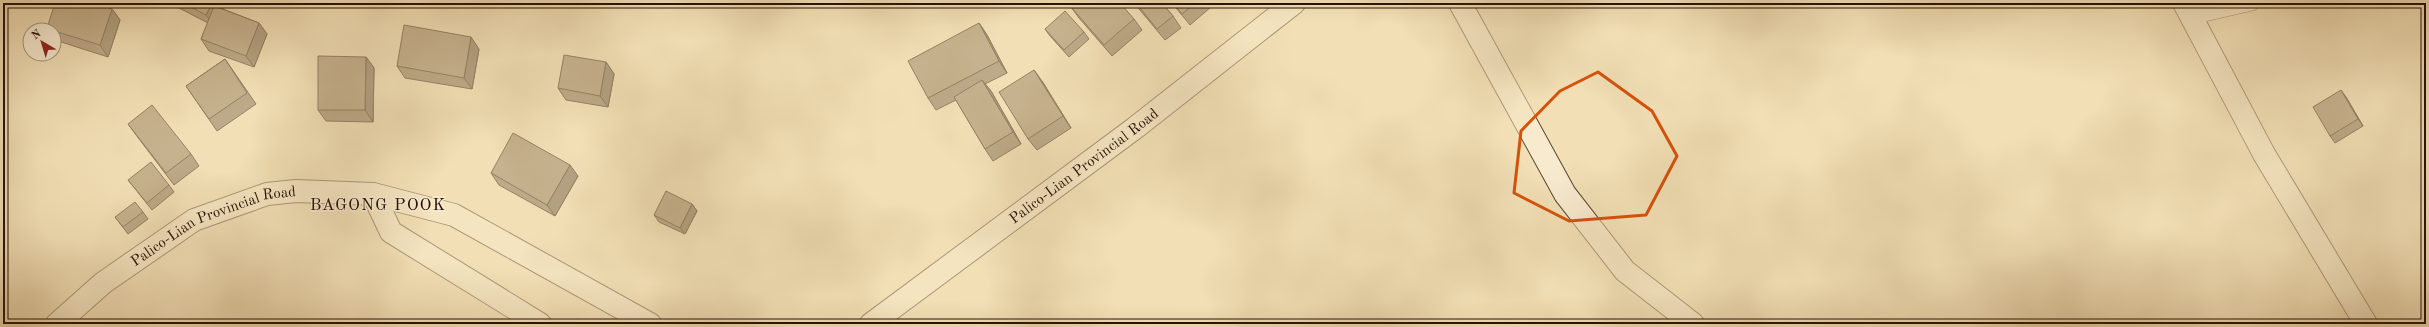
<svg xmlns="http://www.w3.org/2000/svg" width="2429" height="327" viewBox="0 0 2429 327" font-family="'Old Standard TT',serif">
<rect width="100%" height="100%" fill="#f2dfb5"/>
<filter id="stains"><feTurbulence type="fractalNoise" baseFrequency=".005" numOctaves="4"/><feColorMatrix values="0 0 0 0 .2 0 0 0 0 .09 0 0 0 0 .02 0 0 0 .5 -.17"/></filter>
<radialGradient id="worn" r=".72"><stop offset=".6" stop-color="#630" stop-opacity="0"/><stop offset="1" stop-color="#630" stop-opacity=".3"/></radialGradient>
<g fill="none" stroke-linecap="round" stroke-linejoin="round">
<defs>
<path id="service" d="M2191,17L2252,3"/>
<path id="minor" d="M1460,3L1565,194L1625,271L1693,324
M2184,3L2264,154L2366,324
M373,194L391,232L540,324"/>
<g id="tertiary">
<path id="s1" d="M57,324L103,283L194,220L267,194L296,191L373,194L454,215L650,324"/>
<path id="s2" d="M871,324L1135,128L1294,3"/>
</g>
</defs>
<use href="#service" stroke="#5a4430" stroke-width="16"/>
<use href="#minor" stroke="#5a4430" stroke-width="24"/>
<use href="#tertiary" stroke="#5a4430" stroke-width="24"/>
<use href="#service" stroke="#f7eacf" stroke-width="15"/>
<use href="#minor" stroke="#f7eacf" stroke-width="22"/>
<use href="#tertiary" stroke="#f7eacf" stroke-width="22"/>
</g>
<path fill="#7d6b53" stroke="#271004" d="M174,3H226L223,9L259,23L267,34L254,67L209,51L201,39L208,23L177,7Z
M1134,3H1162L1173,16L1181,28L1165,40Z
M1172,3H1209L1211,7L1190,25Z
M1222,3H1230L1225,7Z
M1071,7L1134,19L1142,30L1112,56L1079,18Z
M112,9L120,20L108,57L55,40L54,38V30H48L47,28Z
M979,23L987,35L1007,73L985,84L991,91L1021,144L993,161L985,149L956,100L936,110L928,98Z
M1045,29L1084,32L1089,39L1069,57L1050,36Z
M479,49L472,89L405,78L397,66Z
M366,57L374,68L373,122L326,121L318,110Z
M225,59L256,104L217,131L186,86Z
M606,62L614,74L608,107L566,100L558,88Z
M1042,81L1071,128L1037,150L1028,139Z
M2346,97L2363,126L2335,143L2330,136Z
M128,124L191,154L199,166L174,185L136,135Z
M491,173L578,176L555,216L499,185Z
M128,180L169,185L174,192L152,210Z
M692,204L697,211L685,234L659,222L654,215Z
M143,212L148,219L128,234L115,217Z"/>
<path fill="#665743" stroke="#271004" d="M212,3H226L214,26L206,15Z
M112,9L120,20L108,57L100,45Z
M259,23L267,34L254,67L246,56Z
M979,23L987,35L1007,73L999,61Z
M471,37L479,49L472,89L464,78Z
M366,57L374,68L373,122L365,110Z
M606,62L614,74L608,107L600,96Z
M1034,70L1042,81L1071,128L1063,116Z
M982,80L991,91L1021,144L1013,132Z
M2341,90L2346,97L2363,126L2358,119Z
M570,165L578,176L555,216L547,205Z
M692,204L697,211L685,234L680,228Z"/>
<path fill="#917c60" stroke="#271004" d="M55,3H95L112,9L100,45L54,31V30L47,28Z
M183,3H212L206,15Z
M1075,3H1120L1134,19L1104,45L1071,7Z
M1136,3H1162L1173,16L1157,29Z
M1173,3H1195L1182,14Z
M214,6L259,23L246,56L201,39Z
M1065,11L1084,32L1064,50L1045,29Z
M979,23L999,61L928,98L908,61Z
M404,25L471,37L464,78L397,66Z
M564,55L606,62L600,96L558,88Z
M318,56L366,57L365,110H318Z
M225,59L247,93L209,119L186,86Z
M1034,70L1063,116L1028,139L999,92Z
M982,80L1013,132L985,149L954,97Z
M2341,90L2358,119L2330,136L2313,107Z
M152,105L191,154L166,173L128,124Z
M513,133L570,165L547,205L491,173Z
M151,162L169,185L147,203L128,180Z
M666,191L692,204L680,228L654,215Z
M135,202L143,212L123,227L115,217Z"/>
<path d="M0 0H2429V327H0ZM1598,72L1652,111L1677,156L1646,215L1569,221L1514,193L1521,131L1560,91Z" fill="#f2dfb5" fill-opacity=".55" fill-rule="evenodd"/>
<path fill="none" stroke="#d5520b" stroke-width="3" stroke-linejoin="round" d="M1598,72L1652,111L1677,156L1646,215L1569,221L1514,193L1521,131L1560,91Z"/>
<g text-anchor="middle" stroke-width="3" stroke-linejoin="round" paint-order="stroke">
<g font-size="15" fill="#271004" stroke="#f7eacf">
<text dy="5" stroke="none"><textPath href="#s2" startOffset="265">Palico-Lian Provincial Road</textPath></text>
<text dy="5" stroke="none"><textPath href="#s1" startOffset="188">Palico-Lian Provincial Road</textPath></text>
</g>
<g font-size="17" letter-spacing="1" fill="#271004" stroke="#f7eacf">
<text x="378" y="210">BAGONG POOK</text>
</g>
</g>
<rect width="2429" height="327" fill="none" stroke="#f2dfb5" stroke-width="16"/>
<rect x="4" y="4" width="2421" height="319" fill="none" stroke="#271004" stroke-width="2"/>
<rect x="8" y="8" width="2413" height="311" fill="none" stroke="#271004"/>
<g transform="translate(42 42) rotate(322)"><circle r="19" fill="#f7eacf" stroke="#a4937e"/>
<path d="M0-3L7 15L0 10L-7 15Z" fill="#8f2418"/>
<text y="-6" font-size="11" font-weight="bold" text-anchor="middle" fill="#271004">N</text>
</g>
<rect width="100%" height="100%" filter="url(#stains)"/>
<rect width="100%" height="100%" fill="url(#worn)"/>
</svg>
